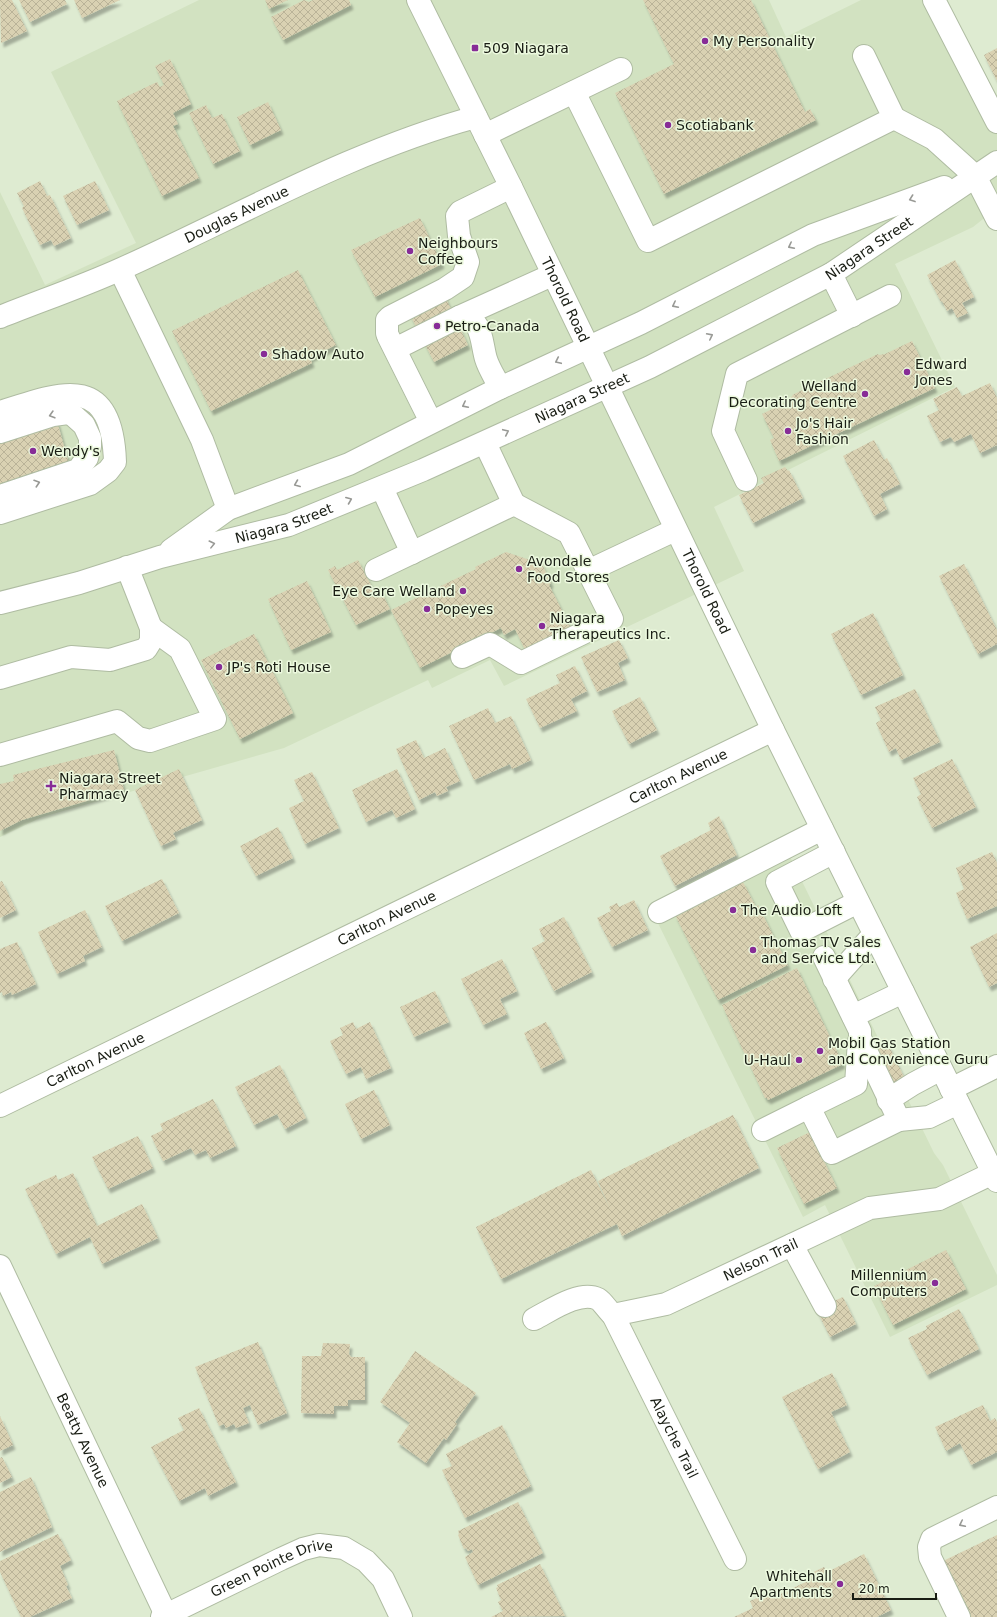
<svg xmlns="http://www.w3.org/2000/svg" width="997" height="1617" viewBox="0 0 997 1617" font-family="'DejaVu Sans',sans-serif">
<defs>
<pattern id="building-cross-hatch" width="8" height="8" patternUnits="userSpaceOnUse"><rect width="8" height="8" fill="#d9d1b2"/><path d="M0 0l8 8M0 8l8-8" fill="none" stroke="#bab398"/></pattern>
<filter id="shadow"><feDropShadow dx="2.5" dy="4.5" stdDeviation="1" flood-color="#0004"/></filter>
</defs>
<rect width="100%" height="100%" fill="#deebd1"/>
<path fill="#d2e2c1" d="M199,0H769L786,37L861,0H932L997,132V208L973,227L895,264L955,387L714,507L744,571L504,686L490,660L432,688L428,680L284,748L42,817L0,837V192L45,285L136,243L51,72Z
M781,838L934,1153L943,1165L997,1275V1285L890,1337L825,1205L803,1217L650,907Z"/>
<path fill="url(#building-cross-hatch)" filter="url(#shadow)" d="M0,0H12L27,31L1,43Z
M19,0H65L67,4L30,22Z
M74,0H120L82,18Z
M265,0H288L269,9Z
M304,0L309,2L313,0H349L351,5L283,40L271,17Z
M643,0H751L805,112L810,109L816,120L664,194L615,93L674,64Z
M997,48V81L984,55Z
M170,59L191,104L173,113L178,124L173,126L199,178L162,196L117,101L157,82L160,87L164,85L155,66Z
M268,102L281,130L250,145L237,117Z
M206,105L212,118L222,114L240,151L213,164L189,113Z
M40,181L47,196L50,195L71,238L54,246L51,240L40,245L22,208L24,206L17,193Z
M95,181L109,210L77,225L63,196Z
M420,218L442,264L375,297L351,250Z
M955,260L974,297L962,303L968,313L957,318L952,308L947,311L942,301L941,302L927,275Z
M298,270L336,345L310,358L312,363L211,411L172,331Z
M442,290L468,345L434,362L406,307Z
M912,341L935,388L779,461L770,440L774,438L762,414L786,402L785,400L793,396L792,395L878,354L879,355L885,354Z
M990,383L997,398V445L980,453L971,434L954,442L951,437L940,442L927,416L939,410L933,399L957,387L962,396Z
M57,421L69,464L0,489V439Z
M874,440L884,460L887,458L900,484L880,494L887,509L874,516L843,456Z
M785,467L788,471L789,470L803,498L753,523L739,495L764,483L761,478Z
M506,552L542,564L551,583L549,585L572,630L526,652L515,629L504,635L501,628L420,668L391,610L476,569L475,567Z
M358,560L373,589L379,587L390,609L356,625L328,570L335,566L337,570Z
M964,564L997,630V644L978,654L939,576Z
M307,581L331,632L291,650L268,599Z
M873,613L903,675L861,695L831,634Z
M254,634L293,713L240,739L201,660Z
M619,640L628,658L618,663L625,680L597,692L581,657Z
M575,666L587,691L571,699L577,711L540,728L526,699L560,683L556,675Z
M915,689L940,742L901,760L896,748L889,752L876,723L881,720L875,707Z
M640,697L657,730L629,744L612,711Z
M488,708L495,723L511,716L531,760L512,769L510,764L474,780L449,726Z
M416,740L424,758L445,748L460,781L446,787L448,791L437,796L435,792L419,800L396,749Z
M114,750L124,790L22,820L0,831V784L14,781L13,775Z
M952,759L976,807L932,828L917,797L921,794L913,778Z
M179,769L202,820L173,833L176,839L161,846L135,790Z
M397,769L415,809L396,818L392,810L366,822L352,790Z
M312,772L339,828L305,844L289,808L304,801L294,780Z
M719,816L737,855L675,886L660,856L711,830L708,823Z
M278,827L293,858L256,876L240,846Z
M992,852L997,863V906L967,919L956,893L964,889L956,868Z
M162,879L179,913L122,941L105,906Z
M2,881L16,910L0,918V882Z
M743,882L756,907L758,905L788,965L718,1000L675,915Z
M634,900L648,930L612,947L597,918L611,911L609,907L617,903L619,907Z
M85,910L102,947L83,956L85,961L57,974L38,932Z
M564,917L592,972L554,991L532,948L545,941L539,929Z
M997,933V983L989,987L970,947Z
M17,942L36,984L12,995L11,992L3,996L2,992L0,993V949Z
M502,959L517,991L500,999L507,1014L483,1025L461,979Z
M797,968L843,1064L768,1100L767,1098H765L722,1005Z
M435,991L449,1022L414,1037L400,1007Z
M353,1022L356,1029L370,1022L391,1068L366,1079L361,1067L346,1074L330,1041L343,1035L340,1028Z
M546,1022L564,1058L541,1069L524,1033Z
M885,1038L905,1079L877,1093L857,1051Z
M280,1065L306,1118L285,1129L277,1114L254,1125L235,1087Z
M374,1090L390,1125L361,1139L345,1104Z
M213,1099L236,1146L210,1158L206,1150L195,1155L191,1148L163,1161L151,1136L163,1130L160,1124Z
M733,1115L759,1168L622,1236L617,1224L501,1279L476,1227L591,1170L610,1209L598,1181Z
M810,1132L837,1188L804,1204L777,1148Z
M138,1136L153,1168L108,1189L92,1157Z
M73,1173L97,1226L142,1204L158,1238L102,1264L90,1237L56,1254L25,1189L56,1175L58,1180Z
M946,1250L966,1289L893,1325L874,1286Z
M843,1297L856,1324L830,1337L816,1309Z
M959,1309L979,1349L927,1375L908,1338L927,1329L926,1326Z
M258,1342L287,1413L258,1425L250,1405L243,1408L249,1423L236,1428L234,1424L226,1428L224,1424L219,1426L195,1367Z
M323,1343L350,1344L349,1354L351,1357H365V1400H348V1406H334V1414L301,1413L302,1356H321Z
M415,1351L476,1393L455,1422L457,1424L446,1440L444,1438L426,1463L397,1442L410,1423L380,1402Z
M832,1373L847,1405L831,1412L850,1452L818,1469L782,1397Z
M983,1405L990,1421L995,1418L997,1422V1452L971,1465L960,1443L946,1451L935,1427Z
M199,1408L236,1482L208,1496L205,1488L179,1501L151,1447L184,1430L178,1418Z
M0,1416L13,1445L0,1451Z
M502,1425L531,1486L465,1518L442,1470L452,1466L446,1454Z
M2,1457L12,1477L0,1483V1458Z
M31,1477L52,1527L0,1552V1492Z
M518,1502L543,1553L478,1585L465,1557L473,1552L472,1549L468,1551L466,1548L464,1549L458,1535L459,1534L458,1531Z
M58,1534L71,1560L60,1566L68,1585L66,1586L72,1598L30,1617H21L0,1572V1561Z
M997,1535V1617H969L943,1561Z
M864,1554L891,1610L877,1617H734L753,1608L750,1601L775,1590L778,1595L812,1579L809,1574L824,1567L827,1572Z
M540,1564L565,1616L491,1617L503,1611L498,1602L501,1600L496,1588L498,1587L497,1585Z"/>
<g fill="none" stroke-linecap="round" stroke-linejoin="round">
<defs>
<g id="minor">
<path id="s1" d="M418,0L511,187L773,730L997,1181"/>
<path d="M934,0L997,122"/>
<path d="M574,92L648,241L894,118L864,56"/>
<path d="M894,118L934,139L975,176L997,219"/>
<path d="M485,135L621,69"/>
<path d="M120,270L202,440L228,509"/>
<path d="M831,274L852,316"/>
<path id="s2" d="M0,317C40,301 81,287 121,269C237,217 353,150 476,117"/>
<path d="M459,317L552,275"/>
<path d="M387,333V320L390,317L445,289L463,277L468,262L459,236L457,216L460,212L511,187"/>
<path d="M388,336L431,422"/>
<path d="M395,349L459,317C483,316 481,343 486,359C489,369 496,379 500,388"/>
<path d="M0,412C62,392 112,372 115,462L108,471L90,484L0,513"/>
<path d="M0,432L53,415L68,413L74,416L84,425L90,438V446L87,458L78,470L0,496"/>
<path d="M485,443L514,504"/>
<path d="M746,480L723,431L737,374L890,296"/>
<path d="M382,488L412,553"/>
<path d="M376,570L514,504L569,533L588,571L675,530"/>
<path d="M462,657L490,644L521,663L612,619L588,571"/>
<path d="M0,678L71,657L110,660L146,649L151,641V628L127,567"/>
<path d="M0,755L117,721L138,738L150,741L215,719L180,649L151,628"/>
<path d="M834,852L777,882L801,931L858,902"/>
<path d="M659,912L822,829"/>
<path d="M834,979L874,934"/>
<path d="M853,1016L903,992"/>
<path d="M951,1089L997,1066"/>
<path d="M888,1100L913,1084L941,1069"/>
<path id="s3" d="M0,1106L773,730"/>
<path d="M809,1107L856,1084L859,1041"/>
<path d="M899,1120L929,1117L958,1103"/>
<path d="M763,1130L809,1107L832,1153L899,1120L860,1038V1031L824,957"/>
<path d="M792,1245L825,1306"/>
<path id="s4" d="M0,1266L166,1615"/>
<path id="s5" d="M613,1315L735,1559"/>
<path id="s6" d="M534,1319C550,1311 579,1290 598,1299C603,1302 608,1311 613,1315L666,1304L870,1208L939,1199L993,1173"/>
<path id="s7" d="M162,1617L281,1559L303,1549L319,1545L344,1548L366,1561L383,1579L401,1617"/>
<path d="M959,1617L930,1557L929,1547L932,1539L997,1507"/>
</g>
<g id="major">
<path d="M171,550L228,509L349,464L500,388L641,323L813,235L944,187"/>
<path id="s8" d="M0,603L79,583L160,557L289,525L423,470L650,367L831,274L997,162"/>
</g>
</defs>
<use href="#minor" stroke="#afbca2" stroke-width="24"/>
<use href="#major" stroke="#afbca2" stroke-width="24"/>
<use href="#minor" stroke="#fff" stroke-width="22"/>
<use href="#major" stroke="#fff" stroke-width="22"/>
</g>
<defs><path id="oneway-chevron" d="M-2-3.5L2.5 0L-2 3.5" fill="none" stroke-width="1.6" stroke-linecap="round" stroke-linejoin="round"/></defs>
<g stroke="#989995">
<use href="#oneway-chevron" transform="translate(912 199) rotate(160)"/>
<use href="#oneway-chevron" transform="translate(791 246) rotate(153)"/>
<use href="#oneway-chevron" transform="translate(675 305) rotate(153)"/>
<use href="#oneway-chevron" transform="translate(710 336) rotate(-27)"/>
<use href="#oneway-chevron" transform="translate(558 361) rotate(155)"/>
<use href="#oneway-chevron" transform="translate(465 405) rotate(153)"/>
<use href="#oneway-chevron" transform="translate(52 415) rotate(164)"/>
<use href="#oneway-chevron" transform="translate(506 432) rotate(-25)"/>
<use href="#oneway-chevron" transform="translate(37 483) rotate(-18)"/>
<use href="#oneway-chevron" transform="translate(297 484) rotate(158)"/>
<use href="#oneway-chevron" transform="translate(349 500) rotate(-22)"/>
<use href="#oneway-chevron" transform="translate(212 544) rotate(-14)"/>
<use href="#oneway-chevron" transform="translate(962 1524) rotate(154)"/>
</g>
<g fill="#872c97" stroke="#ecf9de" stroke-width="1.5">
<circle cx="705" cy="41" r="4"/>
<rect x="471" y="44" width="8" height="8" rx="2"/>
<circle cx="668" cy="125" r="4"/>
<circle cx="410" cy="251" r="4"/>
<circle cx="437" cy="326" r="4"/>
<circle cx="264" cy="354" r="4"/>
<circle cx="907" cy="372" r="4"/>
<circle cx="865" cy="394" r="4"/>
<circle cx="788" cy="431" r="4"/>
<circle cx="33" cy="451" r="4"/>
<circle cx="519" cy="569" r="4"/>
<circle cx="463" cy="591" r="4"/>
<circle cx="427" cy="609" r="4"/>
<circle cx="542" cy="626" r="4"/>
<circle cx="219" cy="667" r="4"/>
<path d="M49 780h4v4h4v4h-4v4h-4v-4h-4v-4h4z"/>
<circle cx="733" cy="910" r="4"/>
<circle cx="753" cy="950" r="4"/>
<circle cx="820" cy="1051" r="4"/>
<circle cx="799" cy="1060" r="4"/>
<circle cx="935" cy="1283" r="4"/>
<circle cx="840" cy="1584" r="4"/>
</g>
<g text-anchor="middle" stroke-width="3" stroke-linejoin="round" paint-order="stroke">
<g font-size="14" fill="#191d14" stroke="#ecf9de" text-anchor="start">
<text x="713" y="46">My Personality</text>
<text x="483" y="53">509 Niagara</text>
<text x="676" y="130">Scotiabank</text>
<text x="418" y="248">Neighbours<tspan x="418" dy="16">Coffee</tspan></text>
<text x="445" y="331">Petro-Canada</text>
<text x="272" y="359">Shadow Auto</text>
<text x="915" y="369">Edward<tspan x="915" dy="16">Jones</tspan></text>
<text x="857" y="391" text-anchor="end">Welland<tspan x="857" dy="16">Decorating Centre</tspan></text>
<text x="796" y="428">Jo's Hair<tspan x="796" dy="16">Fashion</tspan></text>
<text x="41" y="456">Wendy's</text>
<text x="527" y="566">Avondale<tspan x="527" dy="16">Food Stores</tspan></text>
<text x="455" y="596" text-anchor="end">Eye Care Welland</text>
<text x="435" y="614">Popeyes</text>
<text x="550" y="623">Niagara<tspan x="550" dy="16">Therapeutics Inc.</tspan></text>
<text x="227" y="672">JP's Roti House</text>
<text x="59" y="783">Niagara Street<tspan x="59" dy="16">Pharmacy</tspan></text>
<text x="741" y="915">The Audio Loft</text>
<text x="761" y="947">Thomas TV Sales<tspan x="761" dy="16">and Service Ltd.</tspan></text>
<text x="828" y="1048">Mobil Gas Station<tspan x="828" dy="16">and Convenience Guru</tspan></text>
<text x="791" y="1065" text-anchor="end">U-Haul</text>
<text x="927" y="1280" text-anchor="end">Millennium<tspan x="927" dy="16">Computers</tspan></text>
<text x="832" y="1581" text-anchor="end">Whitehall<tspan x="832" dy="16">Apartments</tspan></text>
</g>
<g font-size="14" fill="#191d14" stroke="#ecf9de">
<text dy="5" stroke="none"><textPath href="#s2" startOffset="258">Douglas Avenue</textPath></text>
<text dy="5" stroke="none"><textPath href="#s8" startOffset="943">Niagara Street</textPath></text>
<text dy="5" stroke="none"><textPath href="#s1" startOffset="334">Thorold Road</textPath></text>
<text dy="5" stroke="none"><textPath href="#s8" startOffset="619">Niagara Street</textPath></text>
<text dy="5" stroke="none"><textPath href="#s8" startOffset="295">Niagara Street</textPath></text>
<text dy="5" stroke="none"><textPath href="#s1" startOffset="658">Thorold Road</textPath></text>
<text dy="5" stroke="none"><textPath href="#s3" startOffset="754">Carlton Avenue</textPath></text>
<text dy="5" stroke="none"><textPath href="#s3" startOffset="430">Carlton Avenue</textPath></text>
<text dy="5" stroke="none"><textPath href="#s3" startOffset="106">Carlton Avenue</textPath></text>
<text dy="5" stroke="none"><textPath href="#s6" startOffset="250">Nelson Trail</textPath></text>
<text dy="5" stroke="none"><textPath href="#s5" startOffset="137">Alayche Trail</textPath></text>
<text dy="5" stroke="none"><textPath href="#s4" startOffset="193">Beatty Avenue</textPath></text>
<text dy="5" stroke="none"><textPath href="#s7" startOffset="121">Green Pointe Drive</textPath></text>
</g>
</g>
<path d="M853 1593v6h83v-6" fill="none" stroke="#191d14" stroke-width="2"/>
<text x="859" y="1593" font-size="12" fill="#191d14" stroke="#ecf9de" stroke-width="3" paint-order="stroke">20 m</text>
</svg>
